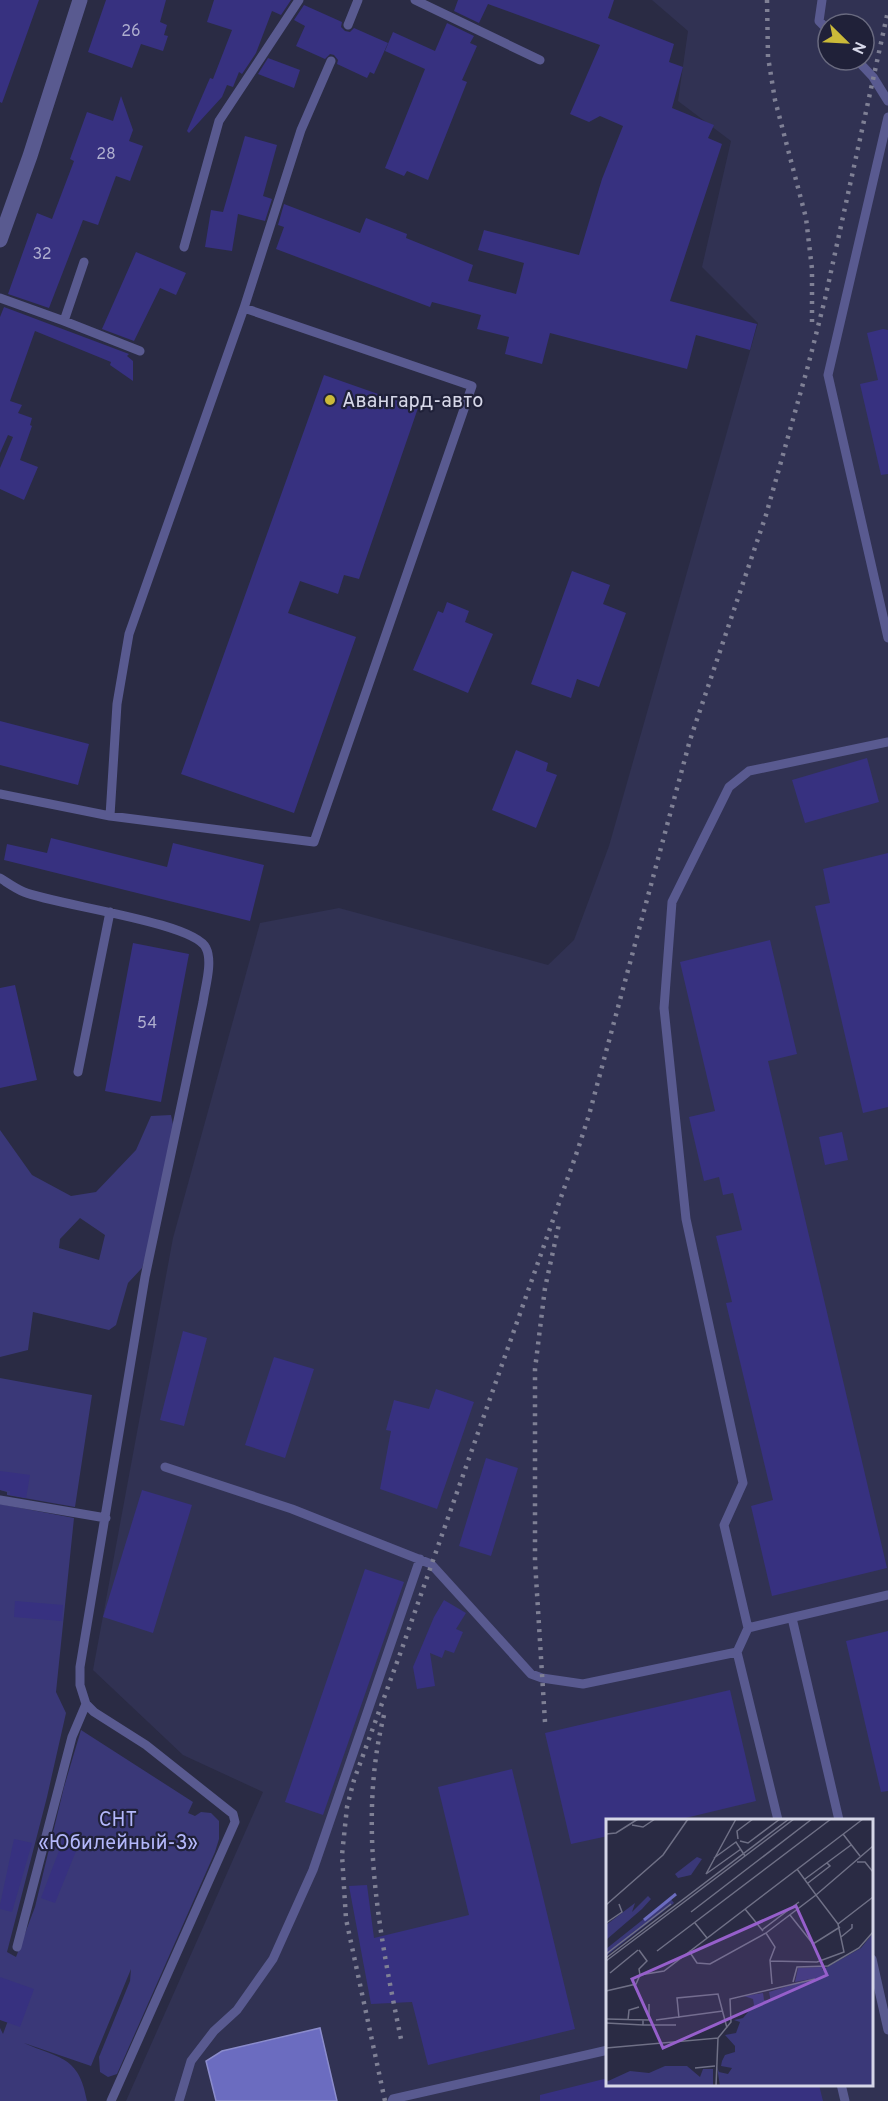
<svg xmlns="http://www.w3.org/2000/svg" width="888" height="2101" viewBox="0 0 888 2101" font-family="Overpass,sans-serif">
<rect width="100%" height="100%" fill="#2a2b44"/>
<path fill="#313253" fill-rule="evenodd" d="M652,0H888V2101H126L263,1792L183,1755L93,1670L173,1238L260,923L339,908L548,965L574,940L609,846L758,323L702,267L731,141L678,101L688,31ZM828,24H864V60H828ZM608,1820H872V2084H608Z"/>
<path fill="#3a3878" fill-rule="evenodd" d="M171,1115L175,1134L146,1255L142,1268L128,1283L116,1325L109,1330L33,1312L28,1350L0,1357V1130L32,1175L71,1196L96,1192L136,1150L151,1116ZM80,1218L105,1235L99,1260L59,1248L60,1239Z
M0,1378L92,1395L75,1507L7,1495V1492L0,1490Z
M0,1504L74,1518L56,1692L66,1713L47,1797L7,1952L16,1957L35,1907L64,1787L81,1730L193,1802L188,1813L195,1816L201,1812L211,1813L219,1821V1839L215,1852L117,2074L108,2077L100,2072L99,2057L130,1981L131,1969L91,2066L24,2043C59,2059 79,2055 87,2101H0V2028L3,2034L13,2007L0,2002Z"/>
<path fill="#6b6cc0" stroke="#8b8ccc" stroke-width="1.5" d="M320,2028L337,2101H216L206,2061L222,2051Z"/>
<path fill="#373180" d="M0,0H39L2,103L0,102Z
M106,0H166L160,22L167,25L164,35L168,36L163,51L141,44L132,68L88,52Z
M214,0H291L281,15L272,11L256,53L242,74L239,72L233,87L227,85L222,97L189,133L187,131L210,78L213,79L232,30L207,22Z
M458,0H614L608,18L674,44L669,62L683,67L672,108L714,125L708,138L722,144L670,301L757,324L750,350L696,335L687,369L550,333L542,364L505,354L509,337L477,329L481,315L432,302L430,307L276,249L284,227L278,225L284,204L360,233L366,218L407,234L406,238L473,265L468,281L516,294L524,263L478,250L484,230L579,255L602,179L623,126L600,116L589,122L570,114L600,45L488,4L479,23L454,11Z
M304,5L342,22L341,27L345,31L350,32L354,28L388,43L374,74L370,72L367,78L337,64L338,60L334,55L330,54L325,59L296,46L305,26L294,20Z
M447,23L474,36L470,43L477,46L462,80L467,82L428,180L407,171L404,176L385,168L425,69L385,51L393,32L435,51Z
M268,58L300,70L294,88L258,74Z
M121,96L133,130L129,141L143,146L130,181L116,176L98,225L83,220L49,308L8,294L37,213L52,219L74,161L70,159L87,112L113,121Z
M245,136L277,145L263,196L272,199L265,221L238,214L232,251L205,247L211,210L223,212Z
M136,252L186,273L176,295L160,288L134,341L102,329Z
M4,307L129,354L127,356L133,361V381L110,365L111,362L35,331L10,401L22,405L18,413L32,418L30,425L32,426L20,460L38,467L24,500L0,489V468L13,437L8,435L0,453V317Z
M883,329L888,330V474L881,475L860,384L878,380L867,333Z
M324,375L418,408L359,579L344,575L338,594L300,581L288,613L356,637L294,813L181,774Z
M572,571L610,585L603,604L626,613L599,687L577,679L571,698L531,684Z
M447,602L469,611L465,622L493,634L468,693L413,670L438,611L443,613Z
M0,721L89,744L78,785L0,765Z
M516,750L548,763L546,771L557,775L536,828L492,810Z
M867,758L879,802L805,823L792,780Z
M51,838L167,867L173,843L264,865L250,921L4,860L7,844L47,853Z
M888,853V1107L863,1113L815,906L830,903L823,869Z
M770,940L797,1054L768,1061L887,1568L772,1596L751,1506L773,1500L726,1303L732,1302L716,1236L742,1230L733,1193L723,1195L719,1177L704,1181L689,1117L715,1111L680,962Z
M133,943L189,954L161,1102L105,1091Z
M15,985L37,1080L0,1088V988Z
M842,1132L848,1160L825,1165L819,1137Z
M183,1331L207,1338L184,1426L160,1420Z
M274,1357L314,1369L285,1458L245,1445Z
M436,1389L474,1402L437,1509L380,1489L391,1431L386,1430L394,1400L429,1409Z
M486,1458L518,1468L491,1556L459,1546Z
M0,1471L30,1475L26,1498L10,1495V1491L0,1490Z
M142,1490L192,1505L153,1633L103,1617Z
M365,1569L404,1582L323,1815L285,1802Z
M444,1600L466,1613L456,1629L463,1632L454,1653L445,1650L442,1658L430,1653L435,1686L417,1689L413,1667L434,1617Z
M15,1601L63,1605L62,1621L14,1617Z
M888,1631V1791L881,1792L846,1641Z
M730,1690L756,1801L673,1821H608V1836L571,1844L545,1733Z
M512,1769L575,2029L428,2065L412,2002L371,2004L349,1886L367,1885L374,1938L469,1915L438,1787Z
M67,1830L82,1836L55,1903L41,1898Z
M14,1839L32,1843L12,1912L0,1909V1905Z
M0,1977L34,1989L20,2027L0,2020Z
M608,2078V2085H819L823,2101H540V2095Z"/>
<g fill="none" stroke-linecap="round" stroke-linejoin="round">
<path stroke="#595a90" stroke-width="9" d="M415,0L540,60
M822,0L819,21L828,30
M348,25L358,0
M857,60L873,77L888,101
M888,117L828,375L888,638
M184,247L219,121L299,0
M0,298L64,321L140,351
M64,321L84,262
M0,794L110,816L314,842L472,386L244,308
M110,816L117,704L129,634L244,308L301,130L331,61
M0,878C8,883 16,889 24,892C55,905 194,922 206,948C213,962 205,987 203,1002L145,1277L80,1667V1685L86,1704L94,1712L146,1745L233,1814L235,1822L111,2101
M78,1072L110,912
M165,1467L292,1509L431,1564L531,1674L542,1678L583,1684L737,1652L748,1628L724,1525L743,1483L686,1219L664,1008L672,902L729,787L749,771L888,742
M0,1500L106,1518
M792,1618L839,1820
M748,1628L888,1595
M737,1652L778,1820
M17,1947L72,1737L86,1704
M872,1959L888,2030
M841,2084L845,2101
M179,2101L191,2061L214,2031L237,2010L273,1959L313,1870L420,1559
M392,2101L393,2099L608,2050"/>
<path stroke="#595a90" stroke-width="15" d="M0,240L30,156L80,0"/>
<path stroke="#7f8095" stroke-width="4.5" stroke-dasharray="3 6" stroke-linecap="butt" d="M767,0L768,57L775,100L806,218L812,269V328
M384,1715C357,1824 380,1937 402,2044
M545,1722L535,1561V1369L545,1288L559,1224
M385,2101L346,1919L342,1855L347,1807L354,1780L400,1654L578,1149L589,1115L690,740L766,515L808,366L825,299L888,11"/>
</g>
<circle fill="#cbba39" stroke="#202139" stroke-width="2" cx="330" cy="400" r="6"/>
<g text-anchor="middle" stroke-width="4.5" stroke-linejoin="round" paint-order="stroke">
<g font-size="16" fill="#aeaece">
<text x="131" y="36">26</text>
<text x="106" y="159">28</text>
<text x="42" y="259">32</text>
<text x="147" y="1028">54</text>
</g>
<g font-size="20" fill="#d6d7e8" stroke="#202139" text-anchor="start">
<text x="342" y="407">Авангард-авто</text>
</g>
<g font-size="20" fill="#b4b8fb" stroke="#202139">
<text x="118" y="1826">СНТ<tspan x="118" dy="23">«Юбилейный-3»</tspan></text>
</g>
</g>
<g transform="translate(606 1819)">
<rect width="267" height="267" fill="#2a2b44"/>
<path d="M91,38L96,40L85,56L72,59L69,55ZM42,77L45,80L36,90L0,121V106L29,84L26,93ZM64,79L68,84L0,137V130ZM267,114V267H114L111,248L113,253L122,255L126,249L115,247L116,242L119,236L129,233V227L119,216L130,214L134,203L128,201L137,199L148,186L147,180L138,177L157,174L158,181L165,183L163,173L205,160L189,163L192,149L216,148V151L255,129ZM59,247H81L94,258L97,250H107V267H0V263L24,252L43,254Z" fill="#3a3878"/>
<path fill="none" stroke="#6b6cc0" stroke-width="3" d="M38,101L70,75"/>
<path fill="none" stroke="#6f7086" stroke-width="1.5" d="M26,6L37,8L49,0M0,15L10,14L32,0M237,15L254,37M132,20L131,12L147,0M134,22L142,24L174,0M108,39L130,23L139,37M251,43H259L267,53M191,50L210,76L267,27M100,55L130,0M100,55L135,30M199,60L245,26M202,64L224,47L221,44M0,86L57,36L82,0M139,90L157,112M85,93L206,0M184,96L207,125L234,108M0,104L16,93L13,85M89,104L101,119M156,111L193,83M160,114L210,76L232,105L267,78M235,118L246,109V105M33,131L41,142L33,150L34,156M51,132L225,0M83,132L91,144L104,145L160,114L169,128L164,141L166,165M0,135L65,85M0,139L183,0M0,142L188,0M164,142L211,143L238,133L232,105M4,154L32,131M187,163L191,148L222,147L253,129L267,113M0,172L30,165L34,156L58,152L257,0M73,199L71,179L112,175L121,209M0,200L43,201V185M22,201L23,191L33,188M50,201L117,192M0,204L37,206V201M37,206H70M112,219L125,203L124,180L209,160M0,229L112,219L110,267M89,249L109,247"/>
<path fill="#965fcb" fill-opacity="0.15" stroke="#965fcb" stroke-width="3" d="M190,87L221,156L57,229L26,160Z"/>
<rect width="267" height="267" fill="none" stroke="#d6d7e8" stroke-width="3"/>
</g>
<g transform="translate(846 42) rotate(114)"><circle r="28" fill="#202139" stroke="#696a7f" stroke-width="1.5"/>
<path d="M0-4.5L10 22L0 15L-10 22Z" fill="#cbba39"/>
<text y="-9" font-size="16" font-weight="bold" text-anchor="middle" fill="#d6d7e8">N</text>
</g>
</svg>
